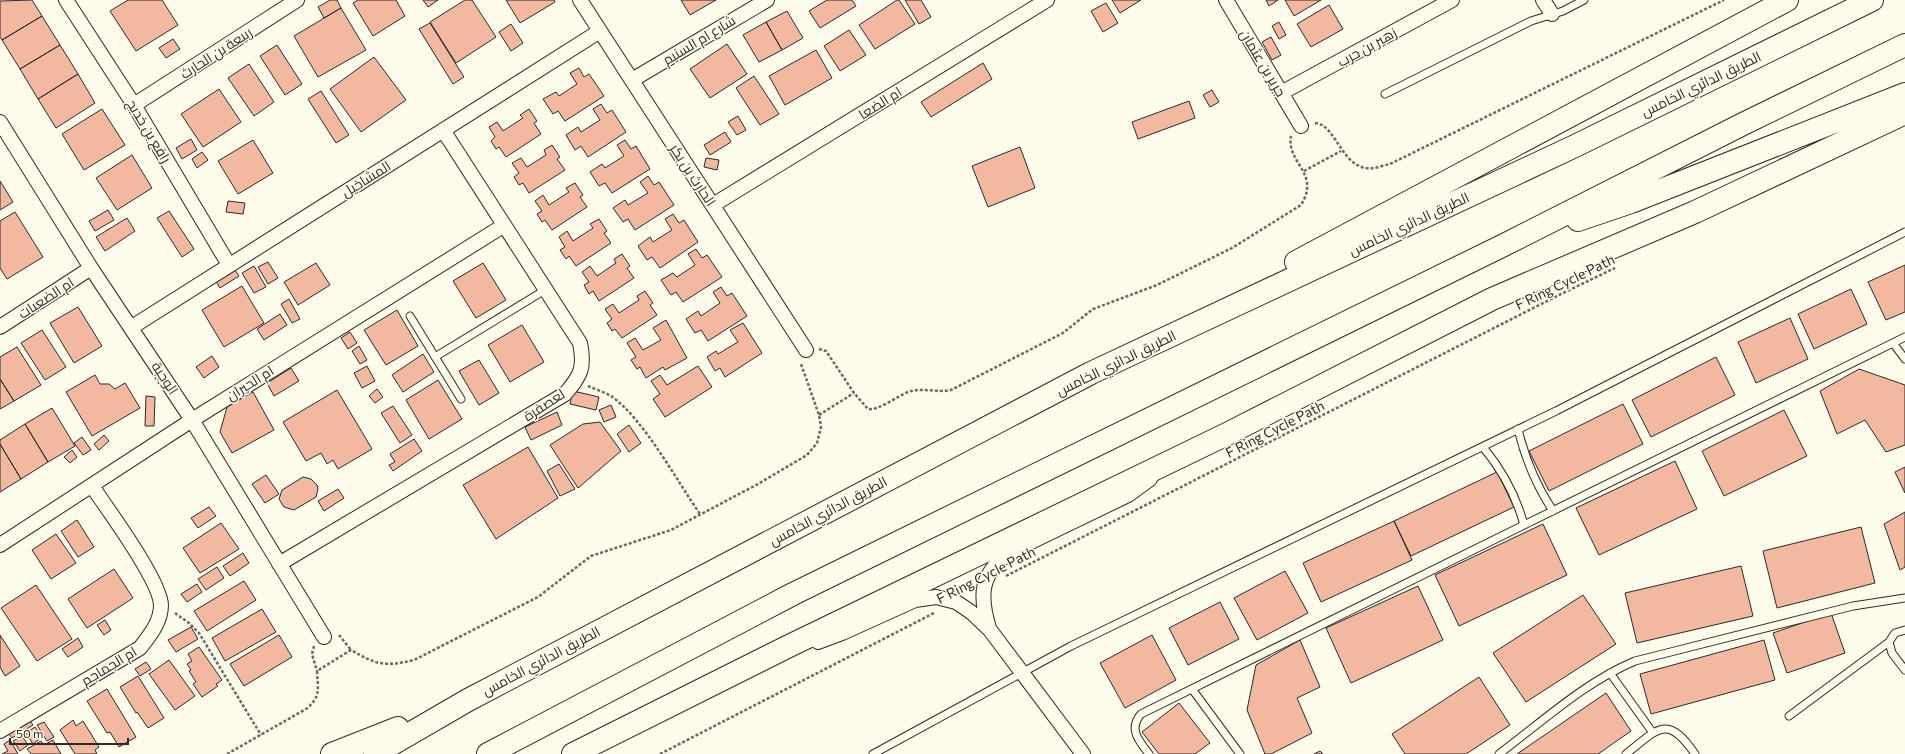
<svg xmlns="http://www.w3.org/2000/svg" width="1905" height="754" viewBox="0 0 1905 754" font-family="Commissioner,Cairo,sans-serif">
<rect width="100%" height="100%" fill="#fdfbea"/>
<path fill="#f2b8a0" stroke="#2b2b2b" d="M32,0L42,16L2,40L0,37V1Z
M128,0H162L178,25L136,51L110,11Z
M330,0H337L341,8L324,18L318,7Z
M358,0H396L405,16L373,36L353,3Z
M423,0H438L428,7Z
M465,0H472L496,37L456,63L430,22Z
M506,0H554L555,2L520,23Z
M681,0H716L690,15Z
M827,0H852L856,6L820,28L809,11Z
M897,0H899L915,24L875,49L859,25Z
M905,0H921L931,17L919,24Z
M1112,0H1141L1120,13Z
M1266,0H1278L1269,6Z
M1285,0H1321L1294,16Z
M1106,3L1118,23L1103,32L1091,11Z
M1329,5L1343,29L1311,47L1297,24Z
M341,8L366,50L318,77L294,36Z
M787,11L803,38L782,50L766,22Z
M42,16L60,45L20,69L2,40Z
M766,22L782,50L759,62L743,35Z
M1279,22L1286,35L1279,39L1272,26Z
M430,23L464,77L453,84L419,29Z
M511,24L523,43L511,51L499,32Z
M849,30L866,55L840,71L824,46Z
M1271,37L1281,55L1272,60L1262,42Z
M173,39L180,49L166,58L159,48Z
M727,44L747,74L710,98L690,69Z
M60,45L78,74L38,99L20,69Z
M277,45L302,84L285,95L260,56Z
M816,50L832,78L785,105L769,76Z
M374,57L406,100L361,132L330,89Z
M983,63L992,79L931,117L921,102Z
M249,64L274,102L254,116L228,78Z
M579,68L584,77L589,74L604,96L565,121L558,111L553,114L543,99L556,92L559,96L577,84L570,73Z
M78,74L95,103L56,128L38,99Z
M754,76L779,114L760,125L736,88Z
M219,89L241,122L203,147L181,114Z
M1212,90L1219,102L1210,107L1203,95Z
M321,91L349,135L336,143L308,99Z
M1189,101L1195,118L1138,139L1132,122Z
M601,104L607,113L612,110L626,132L588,157L581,146L575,150L566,135L578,127L581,132L600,120L593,109Z
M102,109L125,145L84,170L62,134Z
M529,109L537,121L534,123L541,134L506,157L499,147L496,149L491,141L495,137L489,127L497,122L503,131L523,118L520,115Z
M738,116L746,130L737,135L728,122Z
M725,132L731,142L710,155L704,145Z
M191,139L197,150L182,159L176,148Z
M253,140L273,173L238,194L218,161Z
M625,140L631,149L636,146L650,169L612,193L605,183L599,186L590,172L602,164L605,168L624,156L617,145Z
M552,145L560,157L557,159L565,170L529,193L523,183L519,185L514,177L519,173L512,163L521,158L527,167L546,155L544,150Z
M1020,147L1035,188L988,207L972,166Z
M202,152L208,160L197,168L192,159Z
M132,155L152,188L117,210L96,178Z
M706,158L719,160L717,170L704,167Z
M648,176L654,185L659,182L674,205L635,230L628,219L623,222L613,208L625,200L628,205L648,193L640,182Z
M0,181L13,202L0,210Z
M575,183L583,195L580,197L587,207L552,230L545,220L542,222L537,214L542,211L535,201L543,195L549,205L569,192L566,188Z
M228,201L245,203L243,214L226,212Z
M108,210L114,220L95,231L89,221Z
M169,211L194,249L182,257L157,218Z
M15,212L43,257L7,279L0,268V221Z
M673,214L679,223L684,220L698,242L660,268L652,257L647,260L638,246L650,237L653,242L672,230L665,219Z
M127,218L135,231L105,251L96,237Z
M599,219L607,231L604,233L611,243L576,266L569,256L566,259L560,250L565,247L559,237L567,231L573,241L593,228L590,224Z
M696,249L702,258L707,255L722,277L683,302L676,292L671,295L661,280L673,273L677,277L695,265L688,254Z
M622,254L630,266L627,268L634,278L599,301L593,291L589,294L584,285L589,282L582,272L590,266L597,276L616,263L614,259Z
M268,262L278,278L268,284L258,267Z
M316,263L330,285L298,305L284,282Z
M483,263L506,300L476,318L453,281Z
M1905,265V312L1886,320L1868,282Z
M254,266L266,287L254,293L242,273Z
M233,267L239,276L220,288L214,278Z
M242,286L264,323L224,347L202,310Z
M721,287L727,296L732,293L747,316L708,341L701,330L695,333L686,319L698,311L701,316L720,303L713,292Z
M1851,289L1867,324L1814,349L1798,314Z
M645,291L653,303L650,305L657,315L622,338L615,329L612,331L607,323L612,319L605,309L613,304L619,313L639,300L637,296Z
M289,299L300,319L292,323L281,304Z
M78,307L102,346L74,363L50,323Z
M397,310L418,346L386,365L364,330Z
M280,314L287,325L264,340L257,329Z
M1790,318L1808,359L1756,383L1738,342Z
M666,320L687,358L665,370L663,367L646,378L640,367L637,369L631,360L636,357L627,343L635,338L643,350L661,340L653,328Z
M743,323L762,353L725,377L720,368L715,371L707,357L716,351L718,354L738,342L730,330Z
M522,325L544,362L510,382L488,345Z
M42,330L66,367L45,380L21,343Z
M350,332L357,343L348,349L341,338Z
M359,346L367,360L360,364L352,351Z
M17,347L41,385L14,401L0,379V357Z
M423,354L434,372L403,392L392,375Z
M212,356L219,367L204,378L196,367Z
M1716,357L1735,395L1651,437L1632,400Z
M479,360L499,393L479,405L459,371Z
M367,366L375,381L362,388L354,373Z
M698,366L712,387L665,417L653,399L660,394L651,381L660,375L667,385Z
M291,368L299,381L274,396L267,383Z
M1859,369L1905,385V445L1886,452L1865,420L1837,434L1820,391Z
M95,375L100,384H109L115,389L125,383L140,408L92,436L66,392Z
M0,379L14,401L0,409Z
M438,380L462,419L429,439L406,400Z
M377,389L383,397L375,403L369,396Z
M337,390L372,449L338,469L333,460L327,464L321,453L306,461L283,422Z
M573,391L599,397L596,410L570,404Z
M253,392L274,430L232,453L220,432L227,407Z
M146,396L155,397L154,426H145Z
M1623,404L1643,444L1549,491L1529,451Z
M611,405L616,417L604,422L599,410Z
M393,406L412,435L400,443L381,413Z
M52,408L75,446L48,462L25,424Z
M1784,410L1807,456L1724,496L1702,451Z
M557,412L562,425L531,440L525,427Z
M600,422L621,451L578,488L550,445L583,424Z
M25,424L48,462L21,479L0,444V440Z
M629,425L641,443L629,452L617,434Z
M104,435L109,441L99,450L94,444Z
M82,437L91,450L83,455L74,443Z
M414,439L422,451L393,471L389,465L395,462L390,454Z
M0,444L21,479L0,492Z
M528,447L558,498L496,539L463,485Z
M72,450L77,457L70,463L64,457Z
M1675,461L1697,509L1599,555L1576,508Z
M559,464L575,489L560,496L547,471Z
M1905,467V493L1895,472Z
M1497,472L1514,507L1411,556L1394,521Z
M266,475L279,494L265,503L252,484Z
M303,477L311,479L317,485L318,489L316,497L294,510L284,507L279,499L282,490Z
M338,489L344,498L324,511L318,501Z
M209,507L216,516L198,528L191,518Z
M1905,512V567L1900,570L1884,524Z
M77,520L94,547L78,557L61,531Z
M1394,521L1412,560L1321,602L1303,563Z
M221,523L239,549L200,573L183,548Z
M1543,524L1567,575L1459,626L1435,575Z
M1861,527L1875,583L1777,608L1763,551Z
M56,534L76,563L51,579L32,550Z
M243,553L249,563L230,576L223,566Z
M1741,566L1753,616L1637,643L1625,593Z
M217,567L224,578L206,590L198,579Z
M114,569L133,598L87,628L68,599Z
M1285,571L1308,613L1257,640L1234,598Z
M244,581L256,600L207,631L194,611Z
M197,584L202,592L187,602L181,594Z
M36,585L72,639L37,661L1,608Z
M1418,586L1443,640L1351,683L1326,628Z
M1583,595L1616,644L1526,702L1493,653Z
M1220,602L1239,639L1188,665L1169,628Z
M262,609L276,632L225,661L212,638Z
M1831,613L1845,653L1787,673L1773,633Z
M105,620L111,630L104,635L97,625Z
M191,627L198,639L176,652L168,640Z
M0,635L20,666L5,676L0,667Z
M279,635L292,657L244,686L230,664Z
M1152,635L1176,680L1125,708L1100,663Z
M78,638L83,647L68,657L62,649Z
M1300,640L1320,687L1297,698L1312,733L1271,754H1265L1247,710L1256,665Z
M1764,640L1775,680L1651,714L1640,674Z
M199,647L222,680L216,684L218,686L202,697L193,684L196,682L189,671L191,670L187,664L192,661L188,654Z
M169,660L195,696L175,710L149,674Z
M146,662L151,669L140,676L135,669Z
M138,676L164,718L148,728L137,712L136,713L120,687Z
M1479,677L1510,725L1466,754H1405L1392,734Z
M107,689L136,737L119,747L110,732L107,733L87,701Z
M1606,693L1631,731L1598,754H1517Z
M1179,703L1210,743L1195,754H1159L1142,732Z
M28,718L33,725L12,738L7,731Z
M73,720L76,726L83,721L99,747L95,750L97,754H75L60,730Z
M44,722L54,737L47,741L37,725Z
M35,727L42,737L33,744L26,733Z
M22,736L28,745L20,751L13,741Z
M10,740L18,754H2L8,751L4,744Z
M53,740L61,754H31L27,749L41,741L44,745Z
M1320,751L1323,754H1314Z"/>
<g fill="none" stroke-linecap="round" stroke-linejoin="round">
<defs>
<path id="lane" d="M1385,94L1531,21L1563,11L1584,0
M410,316L461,399
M1893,343L1905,359
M435,357L545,290
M1518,429C1525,459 1536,485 1553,511
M1483,447C1503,471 1516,495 1524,525
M1905,630L1895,633L1889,642L1892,653L1905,670
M1610,673L1653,733
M1192,689L1240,754
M1789,716L1889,642
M873,754L1071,646L1556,411L1905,232
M1149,754C1139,741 1128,729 1141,714L1905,337
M1499,754C1543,721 1585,682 1635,661L1853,606L1905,598
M1626,754C1658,729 1667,713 1695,754"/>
<path id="street" d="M66,0L134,105L229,265
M580,0L806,350
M1226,0L1301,126
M1543,0L1552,14
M632,80L767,0
M1281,93L1452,0
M134,105L297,0
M0,122L91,268L192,420L324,637
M713,205L1047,0
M0,327L91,268
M132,327L600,31
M0,545L192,420L503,226
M279,564L565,394C581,376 585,367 580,343L443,130
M989,628C979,595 980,574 1010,552L1128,495L1150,479
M818,642L842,633L915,600L936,597L956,602L971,612L990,630L1083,754
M0,731L140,648C150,635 161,622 161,605C160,580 108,510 92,486"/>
<path id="highway" d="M1578,220L1631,202L1905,94
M1296,262L1787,0
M332,754L398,728
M375,754L468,700L1091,373L1575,146L1872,0
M488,754L793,594L1504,245L1745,123L1905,45
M573,754L787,647L1227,434L1492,299L1695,212L1905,113"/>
</defs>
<use href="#lane" stroke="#2b2b2b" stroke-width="9"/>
<use href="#street" stroke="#2b2b2b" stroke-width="16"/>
<use href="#highway" stroke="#2b2b2b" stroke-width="24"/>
<path stroke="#6a6964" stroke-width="2.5" stroke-dasharray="3 2" stroke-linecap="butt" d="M1315,123C1337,124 1342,173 1374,168C1379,167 1385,165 1390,164L1724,0
M1304,171L1341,151
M819,349L826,351L854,393L868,409C878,411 898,396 908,392C922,387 937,393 951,390L1063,333L1093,309L1157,285L1232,248L1301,205C1321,173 1286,163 1291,136
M588,386C595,389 604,392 611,396C643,418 677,481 700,514
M819,415L854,393
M1006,576L1555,297L1615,268
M175,613L189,623L199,633L261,735
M339,635L351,650
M314,646L312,654L317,671
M227,754L306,709C321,697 318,689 317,671L351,650C377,665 384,667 414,660L538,597L591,556L671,530L758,484L807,455L817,443L821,427L819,415L801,364
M660,754L934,613"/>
<use href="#lane" stroke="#fdfbea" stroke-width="7"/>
<use href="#street" stroke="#fdfbea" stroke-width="14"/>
<use href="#highway" stroke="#fdfbea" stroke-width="22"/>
</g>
<g text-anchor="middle" stroke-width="3" stroke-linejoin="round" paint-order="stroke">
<g font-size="14" fill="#2b2b2b" stroke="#fdfbea">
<text transform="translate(699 40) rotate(-31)" y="5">شارع ام السنيم</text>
<text transform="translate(1367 47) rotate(-29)" y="5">زهير بن حرب</text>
<text transform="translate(216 53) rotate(-33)" y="5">ربيعة بن الحارث</text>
<text transform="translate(1263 63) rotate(59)" y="5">جرير بن عثمان</text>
<text transform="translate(1701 84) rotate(-26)" y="5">الطريق الدائري الخامس</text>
<text transform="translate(880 103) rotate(-32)" y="5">ام الضعا</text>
<text transform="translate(149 131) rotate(59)" y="5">رافع بن خديج</text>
<text transform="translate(693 175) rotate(57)" y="5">الحارث بن بكر</text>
<text transform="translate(366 179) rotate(-32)" y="5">المشاخيل</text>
<text transform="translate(1409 224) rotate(-25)" y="5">الطريق الدائري الخامس</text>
<text transform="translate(1565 282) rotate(-26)" y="5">F Ring Cycle Path</text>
<text transform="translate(46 298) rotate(-33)" y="5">ام الضعيات</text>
<text transform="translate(1116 363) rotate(-26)" y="5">الطريق الدائري الخامس</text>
<text transform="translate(165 378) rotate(57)" y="5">الوجبة</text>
<text transform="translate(250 383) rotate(-32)" y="5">ام الحيران</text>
<text transform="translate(544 405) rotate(-33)" y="5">لعصفرة</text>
<text transform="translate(1275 429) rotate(-27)" y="5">F Ring Cycle Path</text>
<text transform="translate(828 511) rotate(-28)" y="5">الطريق الدائري الخامس</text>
<text transform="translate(986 575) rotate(-27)" y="5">F Ring Cycle Path</text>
<text transform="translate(541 661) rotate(-28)" y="5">الطريق الدائري الخامس</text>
<text transform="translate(109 666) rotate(-31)" y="5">ام الجماجم</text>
</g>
</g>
<path d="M10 738v6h118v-6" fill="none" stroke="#2b2b2b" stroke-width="2"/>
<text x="16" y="738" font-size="12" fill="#2b2b2b" stroke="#fdfbea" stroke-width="3" paint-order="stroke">50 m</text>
</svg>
